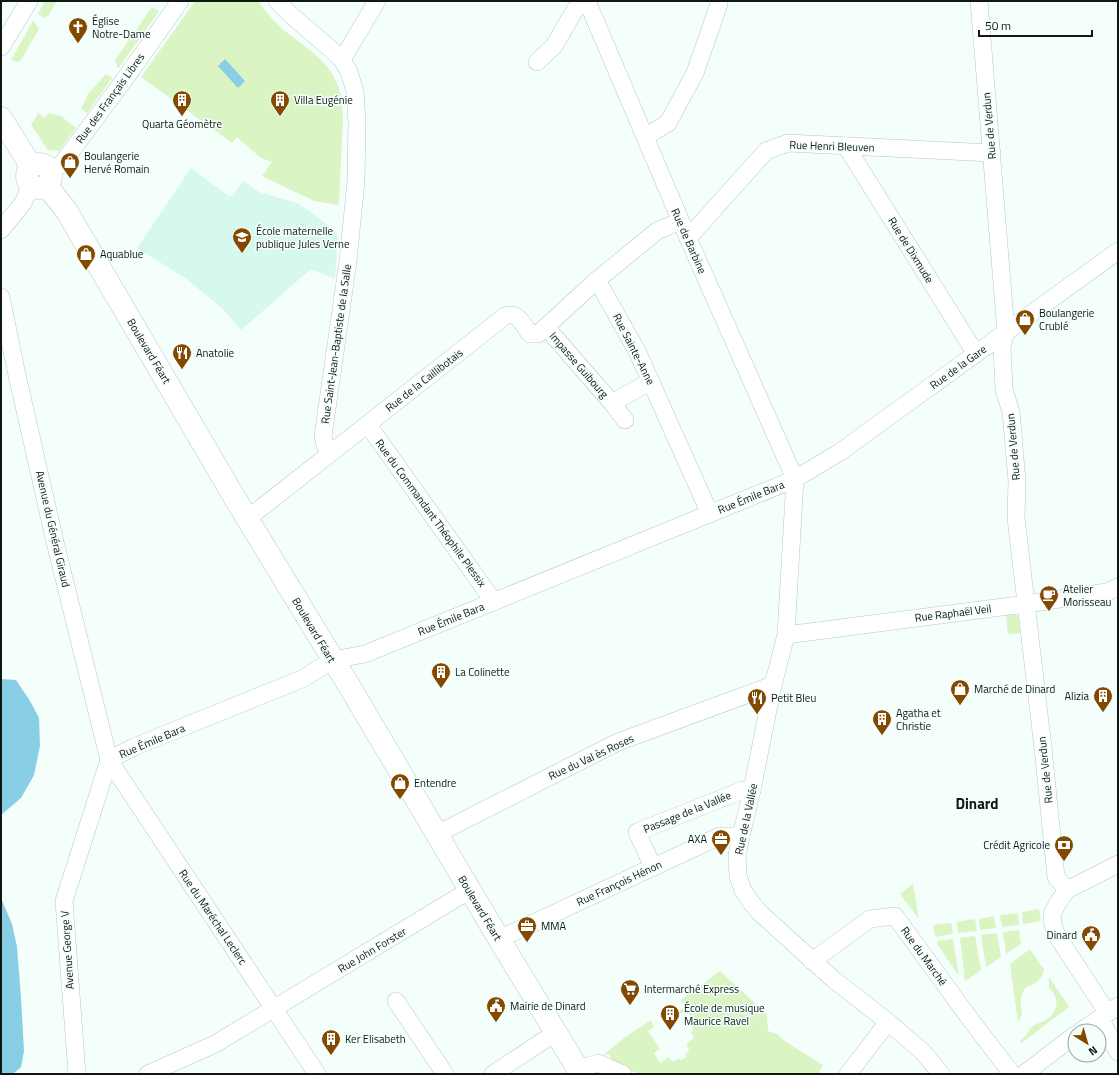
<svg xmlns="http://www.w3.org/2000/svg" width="1119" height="1075" font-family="'Titillium Web',sans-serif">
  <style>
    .built { fill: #d6f8ee }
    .green { fill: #dbf4c3 }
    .water { fill: #88cee5 }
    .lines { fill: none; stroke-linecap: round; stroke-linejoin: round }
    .street-casing { stroke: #b3cbc3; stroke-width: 18 }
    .primary-casing { stroke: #b3cbc3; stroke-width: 23 }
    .street { stroke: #fff; stroke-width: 17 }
    .primary { stroke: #fff; stroke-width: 22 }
    .labels { text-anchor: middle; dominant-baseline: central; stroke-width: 3; stroke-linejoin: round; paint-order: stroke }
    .poi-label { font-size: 11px; fill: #0e1714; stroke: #f4fefb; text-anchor: start }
    .street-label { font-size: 11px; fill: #0e1714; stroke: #f4fefb }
    .district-label { font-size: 15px; font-weight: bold; fill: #0e1714; stroke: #f4fefb }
  </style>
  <rect width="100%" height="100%" fill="#f4fefb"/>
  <polygon class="built" points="191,168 230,197 244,181 259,192 297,203 315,215 336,232 338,237 335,278 328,276 311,269 241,330 223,309 185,278 137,248"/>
  <g class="green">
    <polygon points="45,1 57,1 48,16 44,18 38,14"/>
    <path d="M195,1H258C265,10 272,19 280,27C299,43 322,55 334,77C341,89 342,102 343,116L339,205L314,201L262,176L272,162L261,158L237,137L232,143L141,77Z"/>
    <polygon points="152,7 159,11 118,69 115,60"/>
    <polygon points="33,21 35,23 39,29 21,60 17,62 11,60"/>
    <polygon points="106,74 112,78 87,113 81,109 88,94"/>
    <polygon points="38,113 45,118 48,113 61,116 76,128 59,151 48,150 31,125"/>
    <polygon points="1015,614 1019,617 1020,633 1008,634 1006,615"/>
    <polygon points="913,884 919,919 900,894"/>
    <polygon points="1039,909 1041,921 1023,924 1022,912"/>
    <polygon points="1018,913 1019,925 1002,927 1000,915"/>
    <polygon points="994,916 996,928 980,930 979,919"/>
    <polygon points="975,919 977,931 958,933 957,922"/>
    <polygon points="951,923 953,934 935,937 933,925"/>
    <polygon points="1019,930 1021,944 1006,954 1003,932"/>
    <polygon points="997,933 1001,957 986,967 981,935"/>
    <polygon points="975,936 981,970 965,981 960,938"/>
    <polygon points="953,939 959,976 937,944 937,941"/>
    <path d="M1030,949L1044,970C1043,974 1041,978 1038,981C1032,987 1025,984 1022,995C1018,1006 1026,1013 1018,1022L1010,964Z"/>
    <polygon points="720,971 767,1014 768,1031 777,1034 786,1042 823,1065 819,1072 822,1074 639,1074 614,1064 609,1054 602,1056 624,1038 651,1020 654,1027 648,1031 660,1049 654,1053 660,1063 669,1057 671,1060 674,1061 679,1058 681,1060 686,1057 685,1054 688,1052 689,1049 686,1045 688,1044 687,1043 693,1039 693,1036 691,1032 692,1031 693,1026 692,1023 694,1021 688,1013 685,1015 684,1012 679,1015 677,1012 689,1004 687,1001 683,1004 681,1000"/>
    <path d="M1049,977L1069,1007L1020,1044L1021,1040C1027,1036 1028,1030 1033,1026C1036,1023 1041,1023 1044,1021C1058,1013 1061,999 1049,988Z"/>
  </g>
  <g class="water">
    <polygon points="225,59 245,81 238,88 218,66"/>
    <polygon points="1,679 16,680 30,701 39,718 40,746 34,775 21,798 1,815"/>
    <polygon points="1,898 12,924 17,947 21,998 24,1051 21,1067 13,1074 1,1074"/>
  </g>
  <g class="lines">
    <defs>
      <g id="street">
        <polyline points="277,1 292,16 333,51 342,60 349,72 355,91 357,123 356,181 348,261 323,436 325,445 330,454"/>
        <polyline points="587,1 688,238 795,479 786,635 773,685 752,790 741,836 737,855 738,876 743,890 750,901 760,913 833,979 888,1022 923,1052 941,1074"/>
        <polyline points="979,1 1006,332 1002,347 1004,390 1011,412 1017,481 1016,518 1043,748 1056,877 1067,890"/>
        <polyline points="1,47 29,1"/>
        <polyline points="342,60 377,1"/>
        <polyline points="537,62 554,46 576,8 587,2"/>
        <polyline points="645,137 668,123 695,73 719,4"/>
        <polyline points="846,146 976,354"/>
        <polyline points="49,168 61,165 127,76 180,1"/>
        <polyline points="1,230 23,203 31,185"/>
        <polyline points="688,238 766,151 788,143 992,153"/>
        <polyline points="597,280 637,351 710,514"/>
        <polyline points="1,297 17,375 55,542 109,760 317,1074"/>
        <polyline points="546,327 612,403 625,420"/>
        <polyline points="612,403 651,381"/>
        <polyline points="368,425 494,602"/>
        <path d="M247,519L505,316C518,311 523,325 530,334H538L597,280L657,231L680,221"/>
        <polyline points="786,635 1026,604 1107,592 1118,587"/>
        <polyline points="109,760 134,747 304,678 332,660 365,654 795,479 840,452 1118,251"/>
        <polyline points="437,834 618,742 773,685"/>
        <polyline points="653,867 637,832 743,790 752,790"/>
        <polyline points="499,939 720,836 741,836"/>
        <polyline points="812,961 870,919 895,916 970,1019 1012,1074"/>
        <polyline points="396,1001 445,1074"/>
        <polyline points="1107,1012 1059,939 1056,933 1053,925 1052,914 1059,901 1067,890 1118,864"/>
        <polyline points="1100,1018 1118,1052"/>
        <polyline points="1081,1031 1118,1006"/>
        <polyline points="578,1069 598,1063 623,1074"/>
        <polyline points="77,1074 64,901 109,760"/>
        <polyline points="148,1074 215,1044 470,890"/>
        <polyline points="493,1074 555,1033"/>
        <polyline points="848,1074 888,1022"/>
        <polyline points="1024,1074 1075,1035"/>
      </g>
      <g id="primary">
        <polyline points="1,118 26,158 30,167"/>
        <circle cx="39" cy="176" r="12"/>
        <polyline points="47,186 66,210 158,367 236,500 348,684 499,939 581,1074"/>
      </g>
    </defs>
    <use href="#street" class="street-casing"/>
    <use href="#primary" class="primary-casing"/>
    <use href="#street" class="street"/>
    <use href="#primary" class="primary"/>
  </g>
  <defs>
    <symbol id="church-pin" viewBox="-11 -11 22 30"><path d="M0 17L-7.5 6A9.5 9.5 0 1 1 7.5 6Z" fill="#844901" stroke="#f4fefb"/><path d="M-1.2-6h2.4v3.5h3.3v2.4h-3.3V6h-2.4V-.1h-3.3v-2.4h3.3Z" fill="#fff"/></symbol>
    <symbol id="building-pin" viewBox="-11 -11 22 30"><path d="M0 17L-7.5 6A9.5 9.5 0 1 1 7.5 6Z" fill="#844901" stroke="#f4fefb"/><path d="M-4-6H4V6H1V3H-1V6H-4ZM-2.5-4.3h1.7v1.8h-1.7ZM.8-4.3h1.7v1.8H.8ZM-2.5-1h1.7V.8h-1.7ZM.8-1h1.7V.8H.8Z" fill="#fff"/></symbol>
    <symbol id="shop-pin" viewBox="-11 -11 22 30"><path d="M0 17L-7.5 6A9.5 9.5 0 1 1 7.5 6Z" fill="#844901" stroke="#f4fefb"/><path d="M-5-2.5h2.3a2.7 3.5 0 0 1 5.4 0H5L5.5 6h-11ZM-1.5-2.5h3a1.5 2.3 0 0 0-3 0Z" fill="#fff"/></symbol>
    <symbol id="school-pin" viewBox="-11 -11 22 30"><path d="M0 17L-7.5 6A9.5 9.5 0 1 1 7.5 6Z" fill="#844901" stroke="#f4fefb"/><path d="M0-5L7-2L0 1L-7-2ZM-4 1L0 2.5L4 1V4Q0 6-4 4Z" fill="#fff"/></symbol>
    <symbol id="restaurant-pin" viewBox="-11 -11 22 30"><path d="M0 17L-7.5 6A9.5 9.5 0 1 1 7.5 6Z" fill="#844901" stroke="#f4fefb"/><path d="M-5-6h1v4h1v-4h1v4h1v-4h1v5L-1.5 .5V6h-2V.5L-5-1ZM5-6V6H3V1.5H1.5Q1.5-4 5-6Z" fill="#fff"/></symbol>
    <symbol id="cafe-pin" viewBox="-11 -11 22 30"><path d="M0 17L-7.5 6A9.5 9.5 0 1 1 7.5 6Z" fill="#844901" stroke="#f4fefb"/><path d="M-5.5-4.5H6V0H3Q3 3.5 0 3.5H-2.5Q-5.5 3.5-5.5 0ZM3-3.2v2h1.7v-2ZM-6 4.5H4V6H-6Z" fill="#fff"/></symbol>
    <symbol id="office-pin" viewBox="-11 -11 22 30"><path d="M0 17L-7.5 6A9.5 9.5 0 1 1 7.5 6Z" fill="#844901" stroke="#f4fefb"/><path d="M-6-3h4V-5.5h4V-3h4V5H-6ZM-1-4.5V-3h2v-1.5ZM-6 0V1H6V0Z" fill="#fff"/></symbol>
    <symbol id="bank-pin" viewBox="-11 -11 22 30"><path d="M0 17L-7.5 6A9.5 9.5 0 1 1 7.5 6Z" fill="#844901" stroke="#f4fefb"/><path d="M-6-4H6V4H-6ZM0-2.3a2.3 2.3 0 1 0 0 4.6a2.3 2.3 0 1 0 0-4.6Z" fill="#fff"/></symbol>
    <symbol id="civic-pin" viewBox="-11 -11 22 30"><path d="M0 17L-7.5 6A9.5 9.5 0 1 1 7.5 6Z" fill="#844901" stroke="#f4fefb"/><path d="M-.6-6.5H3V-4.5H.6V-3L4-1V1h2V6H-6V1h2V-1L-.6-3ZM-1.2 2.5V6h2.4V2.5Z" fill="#fff"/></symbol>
    <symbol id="supermarket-pin" viewBox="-11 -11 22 30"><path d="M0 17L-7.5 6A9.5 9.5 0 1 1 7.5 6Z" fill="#844901" stroke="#f4fefb"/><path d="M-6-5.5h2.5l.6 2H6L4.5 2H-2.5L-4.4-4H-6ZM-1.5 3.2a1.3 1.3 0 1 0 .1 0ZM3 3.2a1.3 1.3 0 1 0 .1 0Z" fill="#fff"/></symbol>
  </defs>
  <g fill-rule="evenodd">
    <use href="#church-pin" x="67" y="16" width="22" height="30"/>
    <use href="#building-pin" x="171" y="89" width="22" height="30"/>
    <use href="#building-pin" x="269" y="89" width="22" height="30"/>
    <use href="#shop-pin" x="59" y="151" width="22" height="30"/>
    <use href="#school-pin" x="231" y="226" width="22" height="30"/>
    <use href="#shop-pin" x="75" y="243" width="22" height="30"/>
    <use href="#shop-pin" x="1014" y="308" width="22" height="30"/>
    <use href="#restaurant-pin" x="171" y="342" width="22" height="30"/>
    <use href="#cafe-pin" x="1038" y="584" width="22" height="30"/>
    <use href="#building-pin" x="430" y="661" width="22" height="30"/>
    <use href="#shop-pin" x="949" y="678" width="22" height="30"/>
    <use href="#building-pin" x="1092" y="685" width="22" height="30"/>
    <use href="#restaurant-pin" x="746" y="687" width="22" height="30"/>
    <use href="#building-pin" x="871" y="708" width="22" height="30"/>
    <use href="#shop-pin" x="389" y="772" width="22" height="30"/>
    <use href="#office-pin" x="710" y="828" width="22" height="30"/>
    <use href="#bank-pin" x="1053" y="834" width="22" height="30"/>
    <use href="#office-pin" x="516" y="915" width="22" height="30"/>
    <use href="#civic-pin" x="1080" y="924" width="22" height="30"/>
    <use href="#supermarket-pin" x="619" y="978" width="22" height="30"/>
    <use href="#civic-pin" x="485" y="995" width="22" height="30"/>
    <use href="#building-pin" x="659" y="1003" width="22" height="30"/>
    <use href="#building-pin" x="320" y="1028" width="22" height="30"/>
  </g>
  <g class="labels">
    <g class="poi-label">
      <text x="92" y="21">Église<tspan x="92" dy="13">Notre-Dame</tspan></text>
      <text x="294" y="100">Villa Eugénie</text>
      <text x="182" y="124" text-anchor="middle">Quarta Géomètre</text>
      <text x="84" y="156">Boulangerie<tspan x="84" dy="13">Hervé Romain</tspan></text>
      <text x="256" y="231">École maternelle<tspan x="256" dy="13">publique Jules Verne</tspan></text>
      <text x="100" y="254">Aquablue</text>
      <text x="1039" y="313">Boulangerie<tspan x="1039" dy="13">Crublé</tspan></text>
      <text x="196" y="353">Anatolie</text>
      <text x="1063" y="589">Atelier<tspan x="1063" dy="13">Morisseau</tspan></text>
      <text x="455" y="672">La Colinette</text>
      <text x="974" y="689">Marché de Dinard</text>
      <text x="1089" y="696" text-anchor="end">Alizia</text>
      <text x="771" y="698">Petit Bleu</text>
      <text x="896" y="713">Agatha et<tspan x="896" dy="13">Christie</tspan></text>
      <text x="414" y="783">Entendre</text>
      <text x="707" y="839" text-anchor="end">AXA</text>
      <text x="1050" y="845" text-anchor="end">Crédit Agricole</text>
      <text x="541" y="926">MMA</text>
      <text x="1077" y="935" text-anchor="end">Dinard</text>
      <text x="644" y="989">Intermarché Express</text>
      <text x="510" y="1006">Mairie de Dinard</text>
      <text x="684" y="1008">École de musique<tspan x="684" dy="13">Maurice Ravel</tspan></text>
      <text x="345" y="1039">Ker Elisabeth</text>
    </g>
    <g class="street-label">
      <text transform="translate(110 98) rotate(-54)">Rue des Français Libres</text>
      <text transform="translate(989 126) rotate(-95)">Rue de Verdun</text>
      <text transform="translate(832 146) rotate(2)">Rue Henri Bleuven</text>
      <text transform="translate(689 241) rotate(66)">Rue de Barbine</text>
      <text transform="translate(911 250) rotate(58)">Rue de Dixmude</text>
      <text transform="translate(336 344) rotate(-82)">Rue Saint-Jean-Baptiste de la Salle</text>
      <text transform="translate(634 349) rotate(63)">Rue Sainte-Anne</text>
      <text transform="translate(149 351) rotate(59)">Boulevard Féart</text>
      <text transform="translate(579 365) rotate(49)">Impasse Guibourg</text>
      <text transform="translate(958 367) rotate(-36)">Rue de la Gare</text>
      <text transform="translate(424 380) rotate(-38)">Rue de la Caillibotais</text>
      <text transform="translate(1013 447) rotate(-95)">Rue de Verdun</text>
      <text transform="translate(751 497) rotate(-22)">Rue Émile Bara</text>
      <text transform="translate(431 513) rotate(54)">Rue du Commandant Théophile Plessix</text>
      <text transform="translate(53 529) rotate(77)">Avenue du Général Giraud</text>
      <text transform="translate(953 613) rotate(-7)">Rue Raphaël Veil</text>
      <text transform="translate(451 619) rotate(-22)">Rue Émile Bara</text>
      <text transform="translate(314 630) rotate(59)">Boulevard Féart</text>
      <text transform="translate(152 741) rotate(-23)">Rue Émile Bara</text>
      <text transform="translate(591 757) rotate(-25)">Rue du Val ès Roses</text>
      <text transform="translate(1045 770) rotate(-96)">Rue de Verdun</text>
      <text transform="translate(687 812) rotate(-22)">Passage de la Vallée</text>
      <text transform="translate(746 819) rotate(-78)">Rue de la Vallée</text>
      <text transform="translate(619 883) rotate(-25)">Rue François Hénon</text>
      <text transform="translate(480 908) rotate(59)">Boulevard Féart</text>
      <text transform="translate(213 917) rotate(56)">Rue du Maréchal Leclerc</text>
      <text transform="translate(67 950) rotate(-94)">Avenue George V</text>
      <text transform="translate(372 950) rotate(-31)">Rue John Forster</text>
      <text transform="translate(924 956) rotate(54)">Rue du Marché</text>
    </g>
    <g class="district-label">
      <text x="977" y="803">Dinard</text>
    </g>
  </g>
  <rect width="1119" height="1075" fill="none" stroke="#0e1714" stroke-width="4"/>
  <g transform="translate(1087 1043) rotate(143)"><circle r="19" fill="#f4fefb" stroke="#98a29f"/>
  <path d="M0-3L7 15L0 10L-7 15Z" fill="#844901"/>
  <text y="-6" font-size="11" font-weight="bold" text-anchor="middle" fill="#0e1714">N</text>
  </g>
  <path d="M979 30v6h113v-6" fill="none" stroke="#0e1714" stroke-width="2"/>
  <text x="985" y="30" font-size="12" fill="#0e1714" stroke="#f4fefb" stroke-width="3" paint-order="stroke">50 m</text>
</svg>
